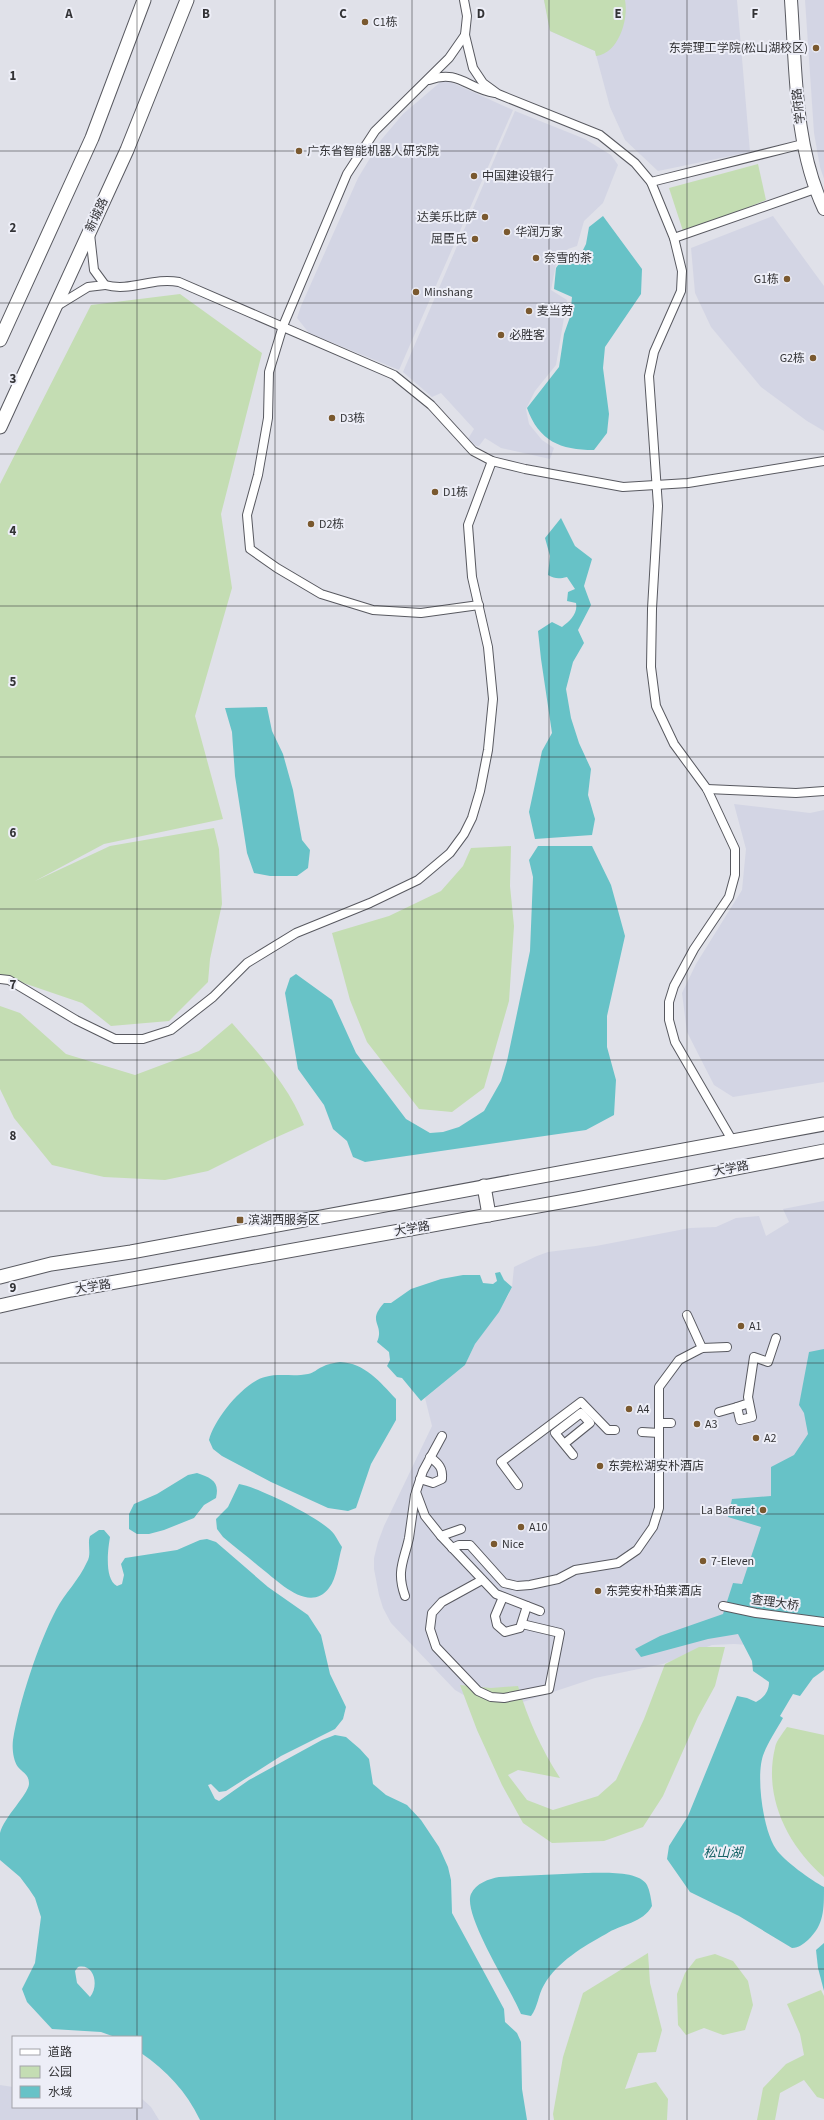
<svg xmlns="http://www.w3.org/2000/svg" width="824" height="2120" font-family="'Source Sans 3','Noto Sans SC',sans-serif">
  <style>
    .built { fill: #d3d5e4 }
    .green { fill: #c4ddb3 }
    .water { fill: #67c2c7; fill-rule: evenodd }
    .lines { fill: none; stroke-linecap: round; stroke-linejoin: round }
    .street-casing { stroke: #585960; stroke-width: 10 }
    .secondary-casing { stroke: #585960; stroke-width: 14 }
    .primary-casing { stroke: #585960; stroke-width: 15 }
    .street { stroke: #fff; stroke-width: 8 }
    .secondary { stroke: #fff; stroke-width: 12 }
    .primary { stroke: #fff; stroke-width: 13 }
    .grid { fill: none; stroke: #333336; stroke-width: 1; stroke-opacity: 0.55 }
    .poi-dot { fill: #7a592f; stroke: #edeef7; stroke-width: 1.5 }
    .labels { text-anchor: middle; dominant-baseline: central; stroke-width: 4; stroke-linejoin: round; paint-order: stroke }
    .poi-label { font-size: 12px; fill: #333336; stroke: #edeef7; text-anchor: start }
    .street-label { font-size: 12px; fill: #333336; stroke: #edeef7 }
    .water-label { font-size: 13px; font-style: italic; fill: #176367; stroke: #edeef7 }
    .grid-label { font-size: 13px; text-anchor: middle; font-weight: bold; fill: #333336; stroke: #edeef7; stroke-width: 4; stroke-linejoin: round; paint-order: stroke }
  </style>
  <rect width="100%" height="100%" fill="#e0e1e9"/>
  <g class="built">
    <polygon points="544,0 737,0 750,152 658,171 625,140 610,107 595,51 550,31"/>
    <polygon points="805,0 824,0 824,179 820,167 814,133"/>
    <polygon points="444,79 513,110 399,370 309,333 297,318 301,306 358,178 381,140 403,114"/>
    <polygon points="515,111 585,139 611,155 618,165 603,203 584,221 577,246 568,249 556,264 551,290 567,300 556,365 535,391 526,409 529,424 542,440 554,448 550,459 501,448 485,438 479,446 476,446 468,439 474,429 441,393 432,397 403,372"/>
    <polygon points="773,216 824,286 824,431 807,421 761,387 711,327 695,293 691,248"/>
    <polygon points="734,804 810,813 824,810 824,1082 733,1097 714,1085 687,1032 682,993 696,964 742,890 746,849"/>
    <polygon points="824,1201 824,1647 812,1649 734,1644 712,1645 663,1664 595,1678 505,1708 476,1702 455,1690 391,1623 383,1608 379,1595 374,1569 374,1558 378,1542 384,1526 432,1426 425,1398 465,1365 475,1344 508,1296 512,1287 514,1267 537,1256 548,1252 596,1246 690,1228 716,1227 736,1218 759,1216 766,1236 789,1222 783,1209"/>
    <polygon points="0,2085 13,2087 13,2107 141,2107 141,2098 151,2107 159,2120 0,2120"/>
  </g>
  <g class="green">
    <path d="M544,0H625C629,20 618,54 596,56L595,51L550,31Z"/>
    <polygon points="758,164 766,200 684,234 669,188"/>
    <polygon points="180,294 262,353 221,514 232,588 195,716 223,819 104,844 35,881 110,846 214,828 219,849 222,904 210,959 208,982 169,1021 111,1026 82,1003 0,975 0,484 91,305"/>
    <polygon points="511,846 510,886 514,926 509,1001 484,1088 452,1112 419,1109 367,1042 350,1000 332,933 389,916 441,891 463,866 471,848"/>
    <path d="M0,1006L20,1013L66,1054L135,1075L199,1051L232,1023C259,1054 289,1086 304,1125L268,1141L208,1171L165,1180L104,1177L52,1165L14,1118L0,1089Z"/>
    <path d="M699,1647H725L715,1686L698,1717L663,1796L643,1827L604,1841L552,1843L523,1823L502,1785L477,1730L460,1685L491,1688L518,1686C528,1719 541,1749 560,1778L518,1770L508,1775L527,1800L553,1810L598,1796L616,1780L644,1719L665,1664Z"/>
    <path d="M787,1727L824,1735V1877C788,1846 763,1797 775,1748C776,1741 783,1733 787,1727Z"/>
    <polygon points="648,1953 650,1983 662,2030 656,2052 638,2053 625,2089 656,2082 668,2099 667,2120 554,2120 553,2114 563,2057 583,1993"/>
    <polygon points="715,1954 733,1961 748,1981 753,2005 745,2030 723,2035 704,2028 686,2035 678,2025 677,1994 685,1973 696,1959"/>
    <polygon points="821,1990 824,1996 824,2099 817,2097 804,2080 780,2093 775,2120 757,2120 763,2088 786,2064 804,2055 800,2034 787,2004"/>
  </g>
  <g class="water">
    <path d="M603,216L642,269L641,294L605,347L603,368L609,414L607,433L594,450C560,450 539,441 527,408L559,367L564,334L570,317L572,297L554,289L556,268L567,253L582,252L586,244L589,227Z"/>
    <path d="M561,518L575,546L592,559L584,586L591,605L578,630L584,643L573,662L566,689L571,718L579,743L591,769L588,795L595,819L592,835L535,839L529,812L542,751L552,733L541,659L538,631L552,622L562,627C570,621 578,614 576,603L567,601L568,592L575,589L567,577C559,579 555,579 548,575L550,556L545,538Z"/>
    <polygon points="267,707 272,731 283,754 293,790 302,840 310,850 308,868 297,876 270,876 254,873 247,853 235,776 232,732 225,708"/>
    <polygon points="538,846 592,846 611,885 625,936 607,1016 607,1047 616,1080 614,1115 586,1130 365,1162 353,1157 347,1141 333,1129 324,1105 298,1069 285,993 290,978 296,974 332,1000 356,1053 406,1119 430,1133 443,1132 459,1127 484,1111 501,1081 507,1061 530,951 533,877 529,860"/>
    <path d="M500,1272L504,1280L512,1287L499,1312L475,1344L465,1365L421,1401L402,1378L397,1377L387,1366L390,1360L389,1352L377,1342C385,1323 366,1323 384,1303H391L411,1289L441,1279L463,1275H480L483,1283L493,1284L497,1281L495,1273Z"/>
    <path d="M824,1349V1670L813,1678L800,1696L793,1694L780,1716L783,1718C777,1729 768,1742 764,1753C755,1773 763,1831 776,1849C783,1860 812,1881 824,1887C824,1910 824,1925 808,1940C803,1944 799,1948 792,1948L739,1916L690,1892L667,1859L669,1846L688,1816L737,1696L747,1698L756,1702C764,1698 769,1691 769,1682L753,1671L752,1661L738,1634L708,1639L641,1657L635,1649L660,1636L723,1614L733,1583L742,1584L761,1527L728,1517L732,1499L771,1496V1467L794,1455L808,1434L804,1413L799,1405L809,1352Z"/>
    <path d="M340,1362C365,1363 380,1382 396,1399V1420L371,1464L356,1508L348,1511L328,1508L271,1482L222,1456L213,1449L209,1440C214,1419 244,1382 265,1377C279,1373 294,1377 308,1374C314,1373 317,1369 322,1367C327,1364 334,1363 340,1362Z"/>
    <path d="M197,1473C211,1478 220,1481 216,1498L204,1505L194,1518L164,1530L149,1534H137L129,1529V1514L134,1504L157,1494L188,1475Z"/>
    <path d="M239,1484C258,1487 323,1519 334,1534C337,1538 339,1543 342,1547C338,1560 337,1578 329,1588C309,1614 278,1581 261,1568C249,1558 236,1548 223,1537L217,1529L216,1519L228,1507Z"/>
    <path d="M99,1530H104L110,1537C108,1549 104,1579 117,1586L122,1584L124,1575L121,1564L125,1558L177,1550L200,1540L207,1539L216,1542L268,1587L308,1615L321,1635L330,1674L346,1707L343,1719L335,1729L281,1756L226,1791L219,1792L211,1784L208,1785L215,1799L219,1801L249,1780L322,1740L335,1735L346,1737L360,1749L369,1759L373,1784L386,1795L407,1805L421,1820L439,1847L448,1867L451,1880L452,1913L504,2009L505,2022L517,2033L521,2042L522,2089L527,2120H200C186,2091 167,2071 141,2053V2037H115L101,2032L52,2029L27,2002L22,1989L35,1963L41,1917L35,1898L29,1889L20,1877L0,1860C0,1852 0,1841 0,1833C4,1817 28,1795 29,1784C29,1774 23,1773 18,1767C13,1760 12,1748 13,1740C19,1703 38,1644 56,1610C65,1593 79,1580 87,1562C92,1554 87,1544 90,1536ZM78,1967C95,1963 99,1987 90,1997L77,1983L75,1971Z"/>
    <path d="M585,1873C600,1873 639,1870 647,1885C650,1891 651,1899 652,1906C643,1923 621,1924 606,1934C584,1946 557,1962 544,1985C538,1995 538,2007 531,2016L521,2014C512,1991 462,1914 471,1894C476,1883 489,1879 499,1877Z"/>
    <polygon points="824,1943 824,1991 818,1968 816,1950"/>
  </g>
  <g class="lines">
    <defs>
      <g id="street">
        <polyline points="464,0 467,16 465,35 449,58 375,131 347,174 283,326 269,372 268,418 258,475 247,515 250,549 277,568 321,594 373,610 421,613 479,605"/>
        <polyline points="465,35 473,68 483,83 498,94 600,135 635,163 651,182 674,238 682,271 681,291 654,352 649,376 658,506 652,609 651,667 656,706 674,744 707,789 735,849 735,875 729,897 694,949 674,986 669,1002 669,1020 675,1042 732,1140"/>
        <path d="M429,80C459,69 467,89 495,93"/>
        <polyline points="651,182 803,144"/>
        <polyline points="674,238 815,189"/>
        <path d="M105,285C131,292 152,277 179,282L394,375L431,405L473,451L492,461L525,469L623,487L688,483L824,461"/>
        <polyline points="57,306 88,287 105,285 94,270 90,234"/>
        <polyline points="707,789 796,793 824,791"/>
        <polyline points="0,979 9,980 76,1020 115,1039 143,1039 171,1030 213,997 247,963 296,933 370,903 418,880 450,853 464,834 472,818 480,791 488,750 493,699 488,647 472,577 468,525 492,461"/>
        <polyline points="687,1315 702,1348"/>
        <polyline points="749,1403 737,1407 740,1420 752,1417 748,1397 754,1357 768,1362 776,1338"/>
        <polyline points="719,1412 737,1407"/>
        <polyline points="659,1423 671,1423"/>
        <polyline points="642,1432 659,1433"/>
        <polyline points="442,1436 423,1471 416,1492 425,1516 441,1536 496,1594 540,1611"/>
        <polyline points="564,1444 590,1423 581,1413 555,1433 573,1455"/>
        <path d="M420,1479L433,1483L442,1479C443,1468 439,1464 430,1457"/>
        <polyline points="518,1485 501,1462 581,1402 608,1430 615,1430"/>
        <polyline points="441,1536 461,1529"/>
        <polyline points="452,1548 459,1545 470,1545 504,1583 517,1586 530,1585 558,1579 575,1570 618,1563 637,1550 653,1527 659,1508 659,1387 679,1360 702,1348 727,1347"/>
        <polyline points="482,1580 442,1602 432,1613 430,1629 436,1647 478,1691 491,1697 504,1698 549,1689 560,1633 522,1624"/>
        <path d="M405,1596C396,1571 404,1561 409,1538C411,1524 413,1510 415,1495"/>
        <polyline points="503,1597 495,1616 497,1625 505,1632 520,1628 527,1606"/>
        <polyline points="723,1606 756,1613 824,1622"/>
      </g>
      <path id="secondary" d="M791,0C796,70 794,145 824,209"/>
      <g id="primary">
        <polyline points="0,340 92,138 144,0"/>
        <polyline points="0,427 127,150 187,0"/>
        <polyline points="484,1186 489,1215"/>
        <polyline points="0,1277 51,1264 131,1252 824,1124"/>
        <polyline points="0,1306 71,1290 577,1199 824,1151"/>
      </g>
    </defs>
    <use href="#street" class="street-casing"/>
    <use href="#secondary" class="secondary-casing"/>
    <use href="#primary" class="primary-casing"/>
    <use href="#street" class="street"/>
    <use href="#secondary" class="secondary"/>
    <use href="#primary" class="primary"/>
  </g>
  <path class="grid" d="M137,0V2037M275,0V2120M412,0V2120M549,0V2120M687,0V2120M0,151H824M0,303H824M0,454H824M0,606H824M0,757H824M0,909H824M0,1060H824M0,1211H824M0,1363H824M0,1514H824M0,1666H824M0,1817H824M0,1969H824M137,2107V2120"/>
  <g class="poi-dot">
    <circle cx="365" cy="22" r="4"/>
    <circle cx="816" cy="48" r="4"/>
    <circle cx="299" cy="151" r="4"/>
    <circle cx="474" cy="176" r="4"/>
    <circle cx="485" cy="217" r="4"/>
    <circle cx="507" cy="232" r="4"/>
    <circle cx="475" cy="239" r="4"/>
    <circle cx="536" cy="258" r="4"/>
    <circle cx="787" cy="279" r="4"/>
    <circle cx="416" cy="292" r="4"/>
    <circle cx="529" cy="311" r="4"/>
    <circle cx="501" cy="335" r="4"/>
    <circle cx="813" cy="358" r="4"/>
    <circle cx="332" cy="418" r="4"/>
    <circle cx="435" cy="492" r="4"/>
    <circle cx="311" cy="524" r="4"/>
    <rect x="236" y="1216" width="8" height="8" rx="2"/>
    <circle cx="741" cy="1326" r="4"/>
    <circle cx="629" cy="1409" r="4"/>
    <circle cx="697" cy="1424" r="4"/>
    <circle cx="756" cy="1438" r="4"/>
    <circle cx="600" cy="1466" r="4"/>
    <circle cx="763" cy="1510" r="4"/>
    <circle cx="521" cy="1527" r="4"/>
    <circle cx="494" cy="1544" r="4"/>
    <circle cx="703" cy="1561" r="4"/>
    <circle cx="598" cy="1591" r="4"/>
  </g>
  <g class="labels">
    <g class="poi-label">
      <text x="373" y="22">C1栋</text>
      <text x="808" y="48" text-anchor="end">东莞理工学院(松山湖校区)</text>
      <text x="307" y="151">广东省智能机器人研究院</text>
      <text x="482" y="176">中国建设银行</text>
      <text x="477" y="217" text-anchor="end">达美乐比萨</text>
      <text x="515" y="232">华润万家</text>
      <text x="467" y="239" text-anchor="end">屈臣氏</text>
      <text x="544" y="258">奈雪的茶</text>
      <text x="779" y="279" text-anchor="end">G1栋</text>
      <text x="424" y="292">Minshang</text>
      <text x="537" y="311">麦当劳</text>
      <text x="509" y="335">必胜客</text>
      <text x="805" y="358" text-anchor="end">G2栋</text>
      <text x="340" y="418">D3栋</text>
      <text x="443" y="492">D1栋</text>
      <text x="319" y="524">D2栋</text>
      <text x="248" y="1220">滨湖西服务区</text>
      <text x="749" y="1326">A1</text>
      <text x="637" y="1409">A4</text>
      <text x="705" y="1424">A3</text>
      <text x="764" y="1438">A2</text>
      <text x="608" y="1466">东莞松湖安朴酒店</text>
      <text x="755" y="1510" text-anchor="end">La Baffaret</text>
      <text x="529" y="1527">A10</text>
      <text x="502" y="1544">Nice</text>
      <text x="711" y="1561">7-Eleven</text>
      <text x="606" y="1591">东莞安朴珀莱酒店</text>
    </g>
    <g class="street-label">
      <text transform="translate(799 106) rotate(-96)">学府路</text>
      <text transform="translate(97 215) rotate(-65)">新城路</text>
      <text transform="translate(731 1169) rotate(-11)">大学路</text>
      <text transform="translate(412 1229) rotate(-10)">大学路</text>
      <text transform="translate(93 1287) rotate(-9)">大学路</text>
      <text transform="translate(775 1603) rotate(8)">查理大桥</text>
    </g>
    <g class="water-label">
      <text x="723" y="1853">松山湖</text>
    </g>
  </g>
  <g class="grid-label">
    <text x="69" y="18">A</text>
    <text x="206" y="18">B</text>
    <text x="343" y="18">C</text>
    <text x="481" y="18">D</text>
    <text x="618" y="18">E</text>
    <text x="755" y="18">F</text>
    <text x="13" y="80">1</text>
    <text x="13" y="232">2</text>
    <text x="13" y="383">3</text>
    <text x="13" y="535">4</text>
    <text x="13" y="686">5</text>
    <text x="13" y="837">6</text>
    <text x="13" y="989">7</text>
    <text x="13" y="1140">8</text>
    <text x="13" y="1292">9</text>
  </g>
  <rect x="12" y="2036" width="130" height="72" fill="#edeef7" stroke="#a3a3aa"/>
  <rect x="20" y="2049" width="20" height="6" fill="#ffffff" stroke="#a3a3aa"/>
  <text x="48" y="2056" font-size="12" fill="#333336">道路</text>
  <rect x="20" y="2066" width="20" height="12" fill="#c4ddb3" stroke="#a3a3aa"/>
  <text x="48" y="2076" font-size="12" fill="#333336">公园</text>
  <rect x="20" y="2086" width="20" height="12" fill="#67c2c7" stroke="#a3a3aa"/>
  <text x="48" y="2096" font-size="12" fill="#333336">水域</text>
</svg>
